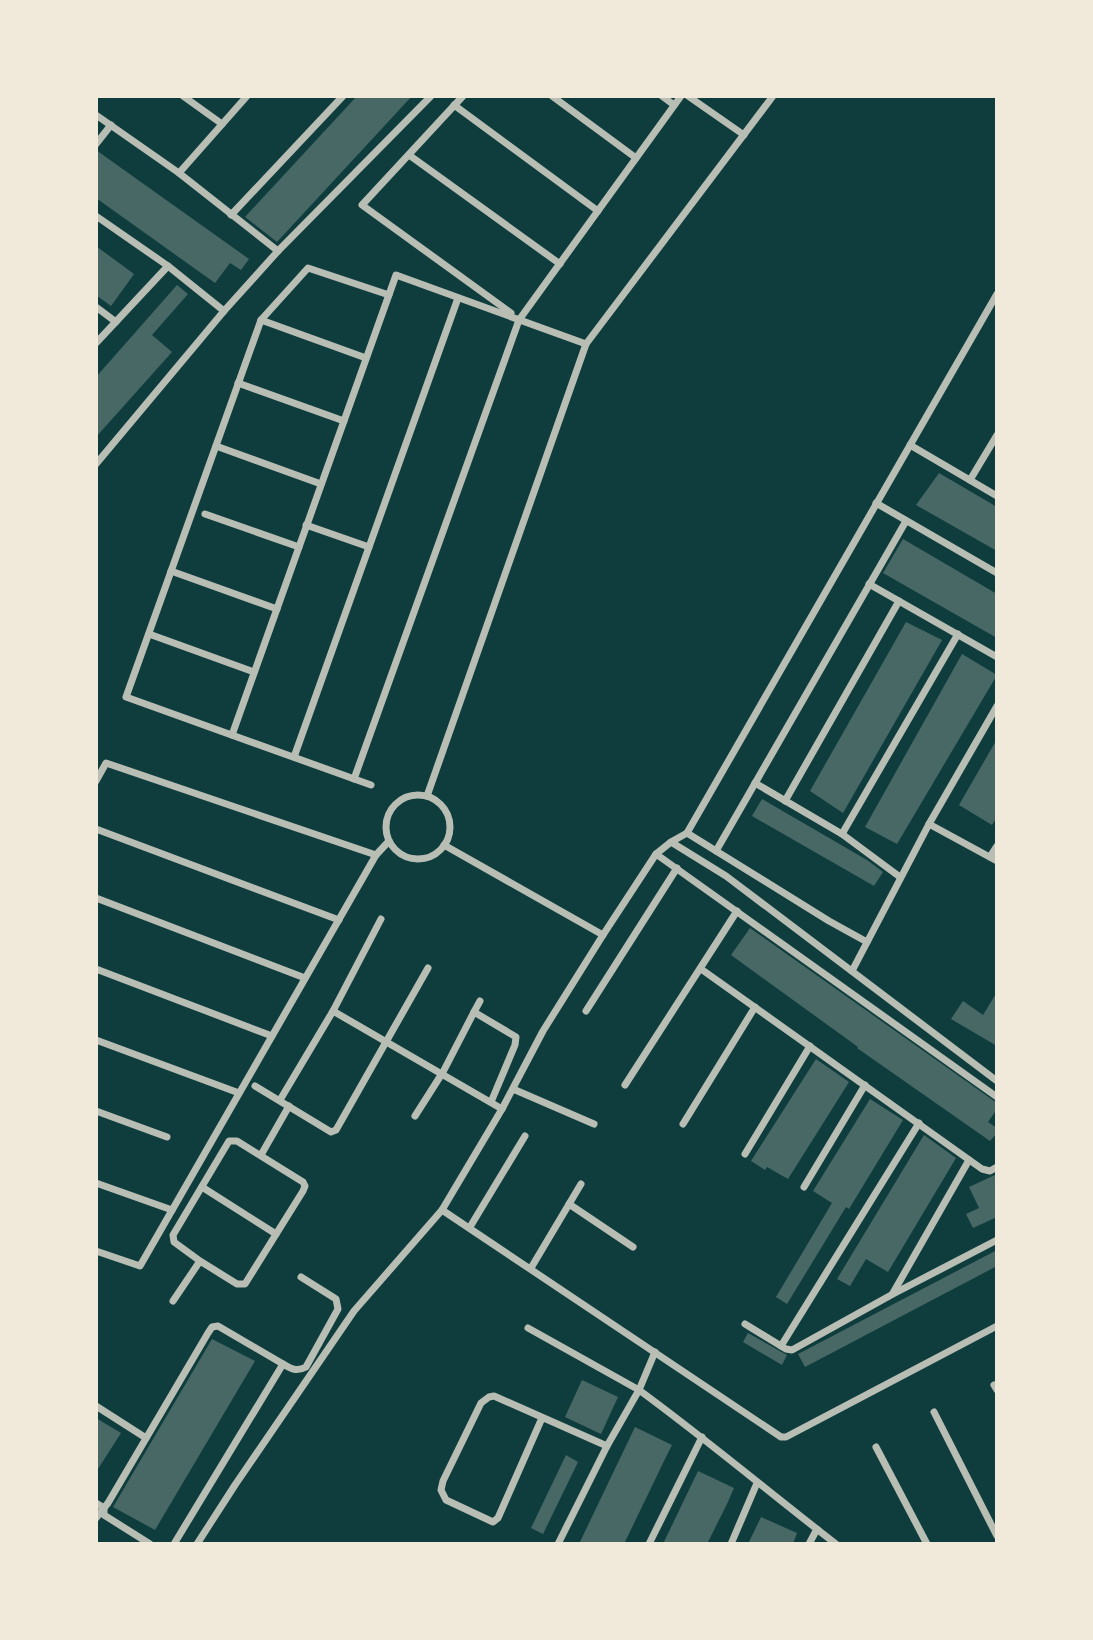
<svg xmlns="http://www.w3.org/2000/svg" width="1093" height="1640" font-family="Jost,sans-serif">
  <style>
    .building { fill: #486865 }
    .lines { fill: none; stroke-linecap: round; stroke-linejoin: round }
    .minor { stroke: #b8beb3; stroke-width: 7 }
  </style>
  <rect width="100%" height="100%" fill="#0f3d3e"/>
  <g class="building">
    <polygon points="357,96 412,96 277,242 245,217"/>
    <polygon points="96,150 249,259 241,270 230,263 215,283 96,198"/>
    <polygon points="96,246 134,274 111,306 96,295"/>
    <polygon points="177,285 188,294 152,335 172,352 96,437 96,377"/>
    <polygon points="939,473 997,507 997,551 916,505"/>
    <polygon points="903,539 997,594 997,638 883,573"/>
    <polygon points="906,622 942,640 843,813 810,791"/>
    <polygon points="962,654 997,675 897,844 865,827"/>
    <polygon points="997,739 997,817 992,825 959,805"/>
    <polygon points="762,799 867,860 883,872 874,886 752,816"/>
    <polygon points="750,928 997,1103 997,1109 988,1122 997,1128 997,1133 990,1141 857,1048 858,1047 731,955"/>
    <polygon points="997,992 997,1046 951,1019 963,1001 983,1015"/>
    <polygon points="816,1059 849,1082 788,1179 767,1167 765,1170 751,1161"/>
    <polygon points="870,1099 903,1120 849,1209 846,1207 787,1304 776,1297 832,1203 813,1191"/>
    <polygon points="924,1135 956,1158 888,1272 866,1259 850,1286 837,1279"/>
    <polygon points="997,1174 997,1217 973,1228 966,1214 979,1208 969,1187"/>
    <polygon points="997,1250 997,1266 805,1367 798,1354"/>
    <polygon points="748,1333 787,1355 782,1365 743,1342"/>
    <polygon points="212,1339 255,1361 155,1530 113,1507"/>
    <polygon points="582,1380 618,1397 601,1434 565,1417"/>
    <polygon points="96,1418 121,1433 96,1472"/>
    <polygon points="635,1427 672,1445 665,1459 624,1544 579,1544"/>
    <polygon points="566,1455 578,1462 543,1534 531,1528"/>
    <polygon points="698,1471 734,1488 727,1504 707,1544 663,1544"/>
    <polygon points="761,1517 797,1533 793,1544 748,1544"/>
  </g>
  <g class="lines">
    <g class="minor">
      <polyline points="183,96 222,124"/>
      <polyline points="463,96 362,205 511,313"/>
      <polyline points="552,96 636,158"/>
      <polyline points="662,96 674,105"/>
      <polyline points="688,96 744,135"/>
      <polyline points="454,105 598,211"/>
      <polyline points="96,115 179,173 278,251 224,311 96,464"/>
      <polyline points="96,144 111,125"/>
      <polyline points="409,155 560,264"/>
      <polyline points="179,173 247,96"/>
      <polyline points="231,215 343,96"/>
      <polyline points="96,216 168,266 224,311"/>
      <polyline points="278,251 431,96"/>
      <polyline points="96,307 116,322"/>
      <polyline points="261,320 366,358"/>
      <polyline points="96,343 168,266"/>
      <polyline points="238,383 344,421"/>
      <polyline points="910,445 997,496"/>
      <polyline points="216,446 321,484"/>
      <polyline points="970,480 997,435"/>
      <polyline points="876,503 997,573"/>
      <polyline points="205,514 299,547"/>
      <polyline points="306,525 369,547"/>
      <polyline points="171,571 277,609"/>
      <polyline points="869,584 997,657"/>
      <polyline points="149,634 254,672"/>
      <polyline points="232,735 396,275 586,344"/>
      <polyline points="294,757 458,298"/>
      <polyline points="354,779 519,320 681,96"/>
      <polyline points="96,781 106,763 376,855 389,841"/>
      <polyline points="755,783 842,834 900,877"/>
      <polyline points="371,785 126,697 261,320 308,268 389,295"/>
      <circle cx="418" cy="827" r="32"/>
      <polyline points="427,796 586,344 773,96"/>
      <polyline points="785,801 899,601"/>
      <polyline points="929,824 997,861"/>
      <polyline points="96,829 339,920"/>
      <polyline points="687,833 829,921 867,942"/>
      <polyline points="842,834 958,634"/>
      <polyline points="671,842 687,833 997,294"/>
      <polyline points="444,845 603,935"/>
      <polyline points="716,851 906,521"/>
      <polyline points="656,854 997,1097"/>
      <polyline points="990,857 997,846"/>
      <polyline points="96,898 305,978"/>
      <polyline points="96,969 272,1036"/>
      <polyline points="701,969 982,1169 990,1171 997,1167"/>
      <polyline points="852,971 929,824 997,706"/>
      <polyline points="333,1011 502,1109"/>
      <polyline points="586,1011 677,868"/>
      <polyline points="474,1012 480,1001"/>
      <polyline points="96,1040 239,1093"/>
      <polyline points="625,1085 737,911"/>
      <polyline points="255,1086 331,1132 336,1130 428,968"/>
      <polyline points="513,1089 594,1124"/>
      <polyline points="280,1100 333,1011 381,919"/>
      <polyline points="96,1111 167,1137"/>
      <polyline points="415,1116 443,1072 474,1012 516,1037 515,1045 491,1102"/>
      <polyline points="683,1124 755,1007"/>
      <polyline points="745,1154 810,1046"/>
      <polyline points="261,1155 289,1106"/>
      <polyline points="96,1183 172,1210"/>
      <polyline points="202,1187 276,1234"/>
      <polyline points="804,1187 865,1085"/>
      <polyline points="569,1204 633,1247"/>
      <polyline points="442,1210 781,1437 786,1437 997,1326"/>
      <polyline points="470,1227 525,1136"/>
      <polyline points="96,1251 140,1266 376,855"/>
      <polyline points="531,1268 581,1184"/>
      <polyline points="893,1293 969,1160"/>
      <polyline points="173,1301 200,1261 174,1242 173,1235 229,1141 237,1141 303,1182 305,1186 303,1191 245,1284 237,1284 200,1261"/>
      <polyline points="745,1324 786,1349 792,1350 893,1294 997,1240"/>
      <polyline points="528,1328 639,1390 655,1352"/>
      <polyline points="781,1346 919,1123"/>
      <path d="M283,1364C291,1369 297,1372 306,1367L338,1309L336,1299L301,1277"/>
      <polyline points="994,1385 997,1390"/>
      <polyline points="96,1406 146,1438"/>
      <polyline points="934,1412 997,1536"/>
      <polyline points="542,1418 498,1518 493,1522 446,1500 441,1490 443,1481 481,1403 489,1397 494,1396 607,1446"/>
      <polyline points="876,1447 927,1544"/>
      <polyline points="96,1503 104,1508 104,1515 150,1544"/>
      <polyline points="96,1518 108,1503 208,1333 212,1327 218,1326 283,1364 174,1544"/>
      <polyline points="197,1544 235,1485 354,1311 442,1210 502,1109 543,1031 603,935 656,854 671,842 726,876 997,1081"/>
      <path d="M558,1544L607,1446L639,1390C706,1439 770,1493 836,1544"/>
      <polyline points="649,1544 702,1437"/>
      <polyline points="731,1544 757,1483"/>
      <polyline points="809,1544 817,1529"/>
    </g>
  </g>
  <rect width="1093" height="1640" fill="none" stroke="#f1e9da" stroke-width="196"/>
</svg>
